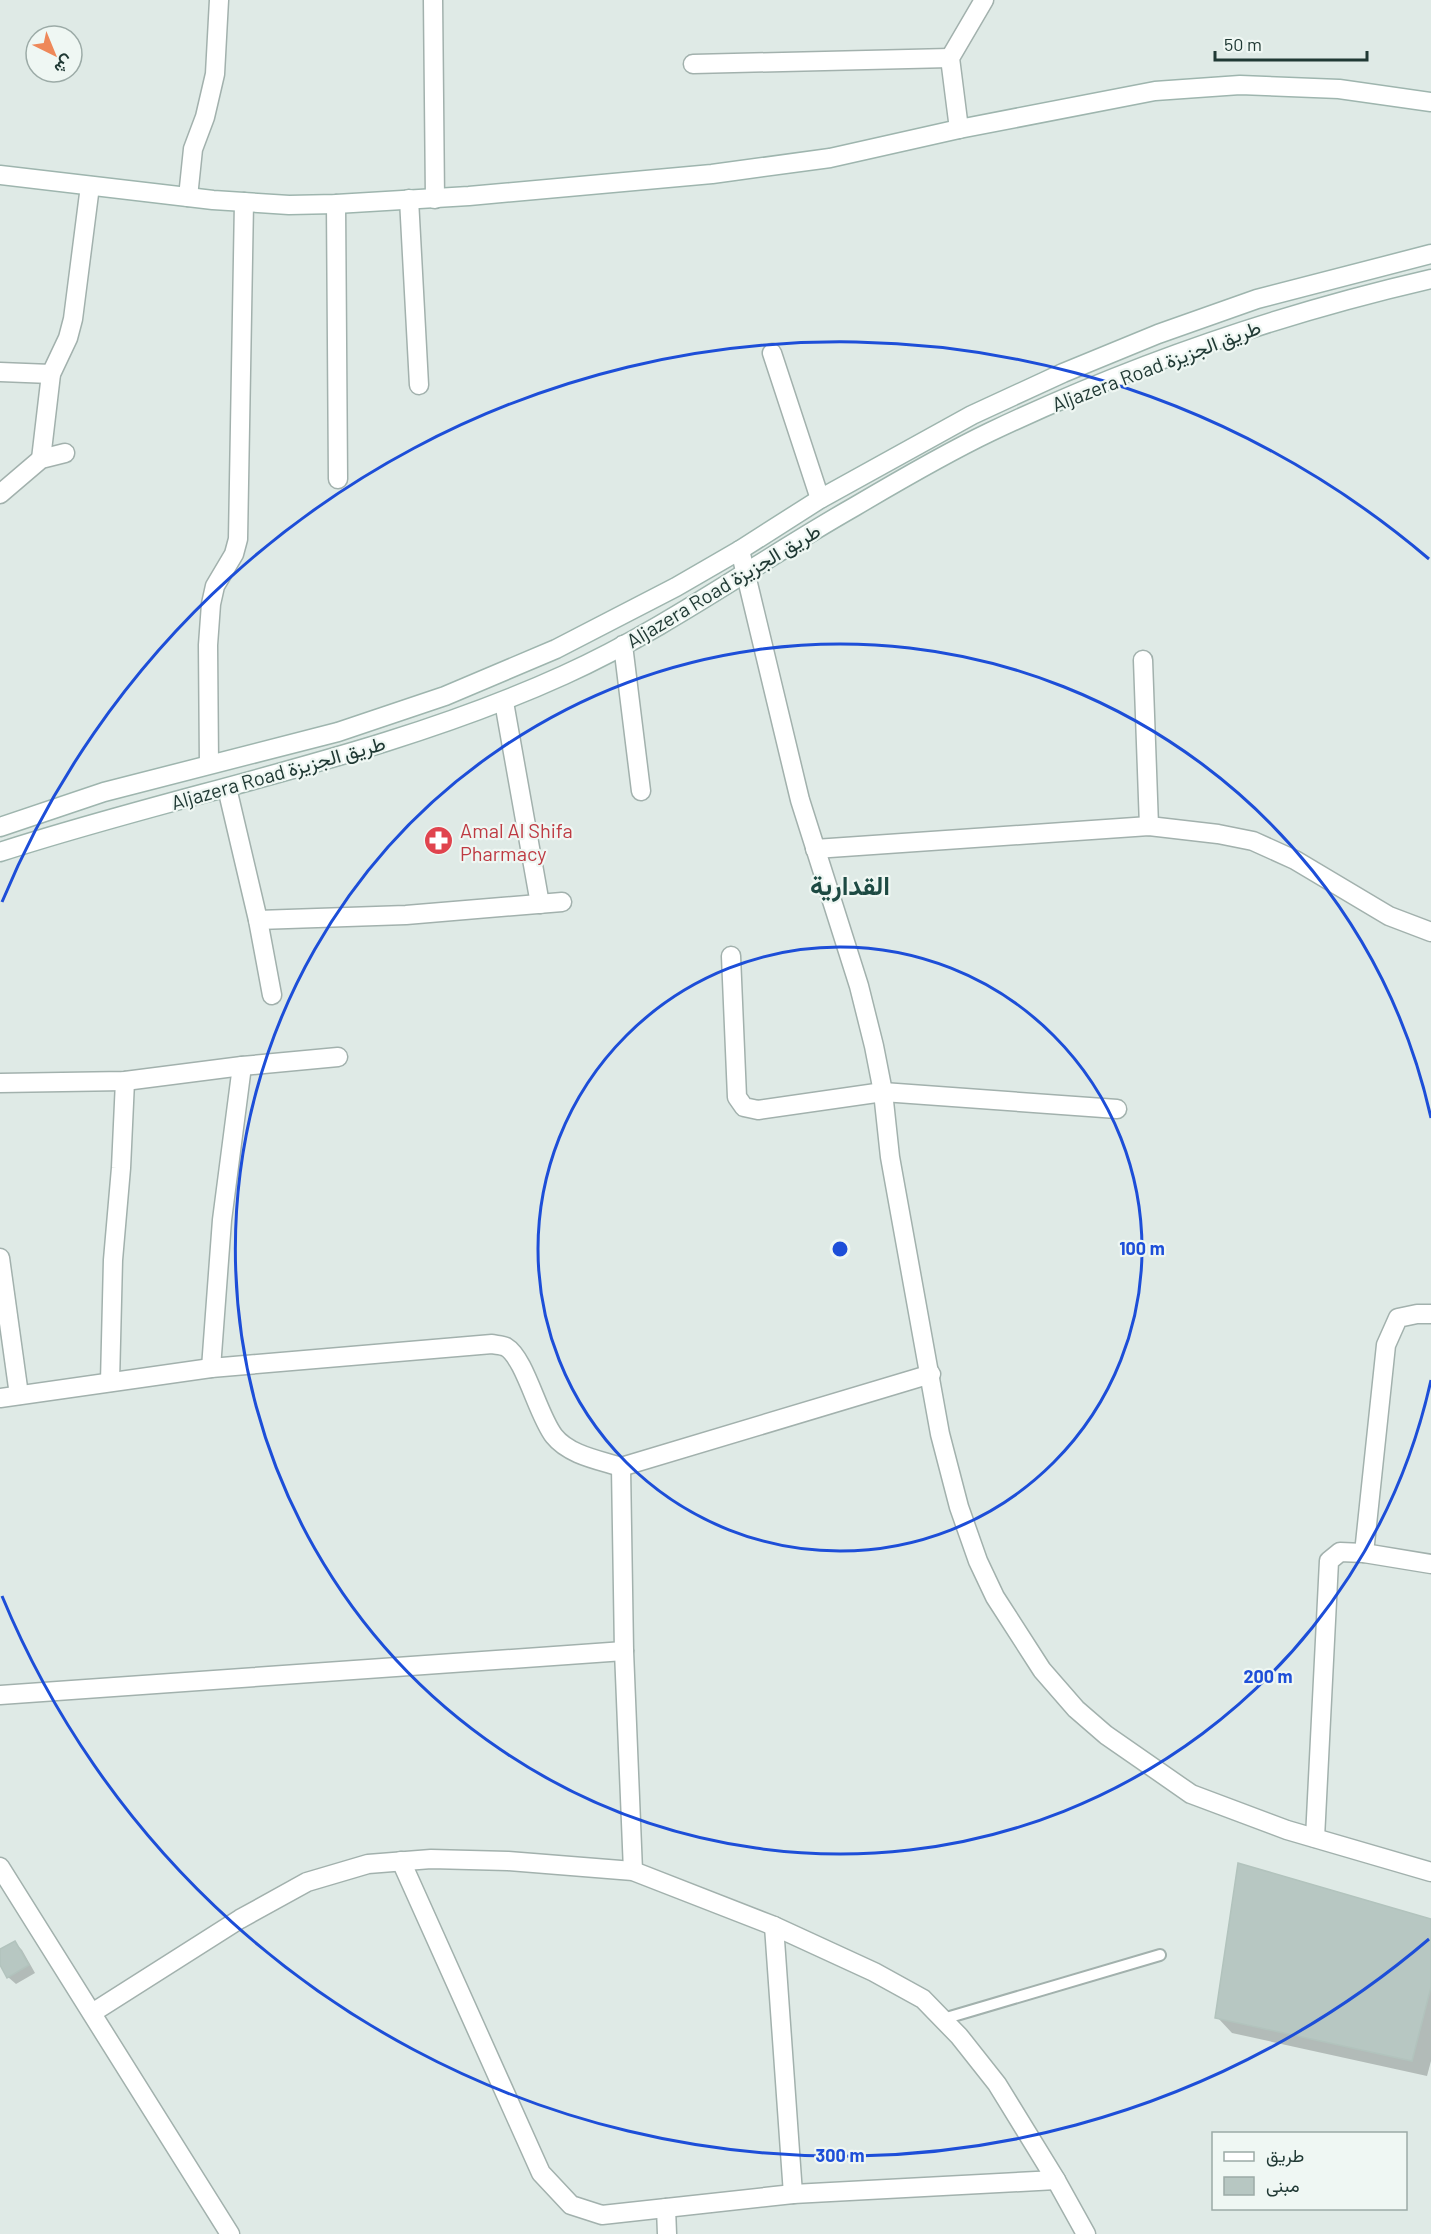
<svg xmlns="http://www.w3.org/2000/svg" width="1431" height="2234" font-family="Barlow,Vazirmatn,sans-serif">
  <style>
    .shadow { fill: #0003 }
    .building { fill: #b7c7c2; stroke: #b2c3bd; stroke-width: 1.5 }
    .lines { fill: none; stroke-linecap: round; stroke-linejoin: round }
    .lane-casing { stroke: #a2b1ad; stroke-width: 14 }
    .street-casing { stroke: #a2b1ad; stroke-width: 21 }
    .secondary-casing { stroke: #9eb5ae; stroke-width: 21 }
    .lane { stroke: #fff; stroke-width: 10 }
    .street { stroke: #fff; stroke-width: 18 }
    .secondary { stroke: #fff; stroke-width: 18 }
    .ring { fill: none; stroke: #1d4ed8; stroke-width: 3 }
    .labels { text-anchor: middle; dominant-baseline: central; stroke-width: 4.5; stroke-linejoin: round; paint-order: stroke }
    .street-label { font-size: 20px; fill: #203934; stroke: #eff7f3 }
    .health-label { font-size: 20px; fill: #be3a42; stroke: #eff7f3; text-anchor: start }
    .district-label { font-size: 26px; font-weight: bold; fill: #1d4a43; stroke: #eff7f3 }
    .centre { fill: #1d4ed8; stroke: #eff7f3; stroke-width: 3 }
    .ring-label { font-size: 18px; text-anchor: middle; font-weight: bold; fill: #1d4ed8; stroke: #eff7f3; stroke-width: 4.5; stroke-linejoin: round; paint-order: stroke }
  </style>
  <rect width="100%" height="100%" fill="#dfeae6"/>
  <g class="shadow">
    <polygon points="1431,1920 1431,2061 1427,2076 1232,2033 1217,2017"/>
    <polygon points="15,1943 22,1950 35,1973 16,1984 8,1977 0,1962 0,1951"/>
  </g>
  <g class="building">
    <polygon points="1238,1863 1431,1919 1431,1987 1412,2061 1215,2018"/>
    <polygon points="15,1941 29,1965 7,1978 0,1965 0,1949"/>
  </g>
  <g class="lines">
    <defs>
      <polyline id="lane" points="943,2019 1160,1955"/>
      <g id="street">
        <polyline points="433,0 435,199"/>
        <polyline points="693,64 950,58"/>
        <polyline points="959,129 950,58 984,0"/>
        <polyline points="188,197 193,149 205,117 215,74 219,0"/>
        <polyline points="409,199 419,385"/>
        <polyline points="336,204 338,479"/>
        <polyline points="772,353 820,499"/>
        <polyline points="0,372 51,374"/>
        <polyline points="41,459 51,374 68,338 73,319 90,186"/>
        <polyline points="0,494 41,459 65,453"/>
        <polyline points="740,550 800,800 859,986 874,1046 883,1092 890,1157 940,1434 959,1507 978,1561 995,1597 1042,1670 1076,1709 1106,1735 1191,1794 1287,1830 1431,1872"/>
        <polyline points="623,645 641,791"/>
        <polyline points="1143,660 1149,826"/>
        <polyline points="504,702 540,904"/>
        <polyline points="209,764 208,645 211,604 215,586 234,554 238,539 244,202"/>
        <polyline points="227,788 258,920 272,995"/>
        <polyline points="815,849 1149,826 1218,834 1253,841 1295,860 1389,916 1431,932"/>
        <polyline points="258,920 406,915 562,902"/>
        <polyline points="731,956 737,1097 744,1107 758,1110 883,1092 1117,1109"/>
        <polyline points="0,1083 125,1081 242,1066 338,1057"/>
        <polyline points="0,1258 19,1395"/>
        <polyline points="211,1368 222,1220 242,1066"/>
        <polyline points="110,1382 113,1260 121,1168 125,1081"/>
        <path d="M0,1398L211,1368L492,1344C496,1345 502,1345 506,1347C525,1358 538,1416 554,1436C569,1455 599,1460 621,1467L931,1374"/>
        <polyline points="621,1467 624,1651 633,1871"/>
        <polyline points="1364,1553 1386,1345 1398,1318 1417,1314 1431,1314"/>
        <polyline points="0,1695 624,1651"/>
        <polyline points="1315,1838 1329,1561 1340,1552 1364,1553 1431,1564"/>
        <polyline points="401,1861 541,2173 571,2205 602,2215 793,2194 1056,2180"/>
        <polyline points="0,1867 230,2234"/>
        <polyline points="774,1926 793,2194"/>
        <polyline points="92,2013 240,1919 307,1882 368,1864 431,1859 508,1861 633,1871 774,1926 874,1972 923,1999 959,2036 997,2084 1056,2180 1086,2234"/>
        <polyline points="666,2208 667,2234"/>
      </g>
      <g id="secondary">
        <polyline points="0,175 213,200 289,205 336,204 469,196 712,174 830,158 959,129 1155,91 1240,85 1339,89 1431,102"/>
        <polyline points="0,827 104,792 338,732 445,696 556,649 676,587 740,550 820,499 972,415 1063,373 1158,334 1257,299 1431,254"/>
        <path d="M0,852C188,791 384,757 564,675C666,629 757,562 854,507C898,481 944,454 990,432C1131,365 1279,314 1431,279"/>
      </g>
    </defs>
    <use href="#lane" class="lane-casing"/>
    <use href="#street" class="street-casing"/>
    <use href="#secondary" class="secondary-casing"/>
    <use href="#lane" class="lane"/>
    <use href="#street" class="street"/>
    <use href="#secondary" class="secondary"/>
  </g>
  <g class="ring">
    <circle cx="840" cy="1249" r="302"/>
    <path d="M1431 1380A605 605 0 1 1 1431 1118"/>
    <path d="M1429 1939A907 907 0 0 1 2 1596M2 902A907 907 0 0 1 1429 559"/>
  </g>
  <defs>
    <symbol id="pharmacy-disc" viewBox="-11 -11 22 22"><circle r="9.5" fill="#e0444e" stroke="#eff7f3"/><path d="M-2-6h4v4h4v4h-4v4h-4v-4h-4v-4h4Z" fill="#fff"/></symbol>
  </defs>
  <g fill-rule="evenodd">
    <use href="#pharmacy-disc" x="422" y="824" width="33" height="33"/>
  </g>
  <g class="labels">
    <g class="street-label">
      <text transform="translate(1156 365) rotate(-21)">Aljazera Road طريق الجزيزة</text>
      <text transform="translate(723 585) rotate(-31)">Aljazera Road طريق الجزيزة</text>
      <text transform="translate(278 772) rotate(-16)">Aljazera Road طريق الجزيزة</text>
    </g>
    <g class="health-label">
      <text x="460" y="830">Amal Al Shifa<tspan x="460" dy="23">Pharmacy</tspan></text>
    </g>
    <g class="district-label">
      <text x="850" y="884">القدارية</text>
    </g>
  </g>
  <circle cx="840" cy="1249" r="9" class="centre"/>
  <g class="ring-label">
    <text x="1142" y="1255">100 m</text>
    <text x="1268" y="1683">200 m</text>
    <text x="840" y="2162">300 m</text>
  </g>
  <rect x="1212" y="2132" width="195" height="78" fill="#eff7f3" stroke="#9caba7" stroke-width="1.5"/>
  <rect x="1224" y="2152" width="30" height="9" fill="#ffffff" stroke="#9caba7" stroke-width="1.5"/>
  <text x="1266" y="2162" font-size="18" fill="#203934">طريق</text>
  <rect x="1224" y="2177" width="30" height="18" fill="#b7c7c2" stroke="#9caba7" stroke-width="1.5"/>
  <text x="1266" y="2192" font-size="18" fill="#203934">مبنى</text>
  <g transform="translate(54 54) rotate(137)"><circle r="28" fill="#eff7f3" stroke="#9caba7" stroke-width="1.5"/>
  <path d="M0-4.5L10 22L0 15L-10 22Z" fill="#ee8859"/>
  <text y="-9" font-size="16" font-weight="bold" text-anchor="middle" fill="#203934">ش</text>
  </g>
  <path d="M1215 51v9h152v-9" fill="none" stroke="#203934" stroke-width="3"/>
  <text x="1224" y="51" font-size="18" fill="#203934" stroke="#eff7f3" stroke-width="4.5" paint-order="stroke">50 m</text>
</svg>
